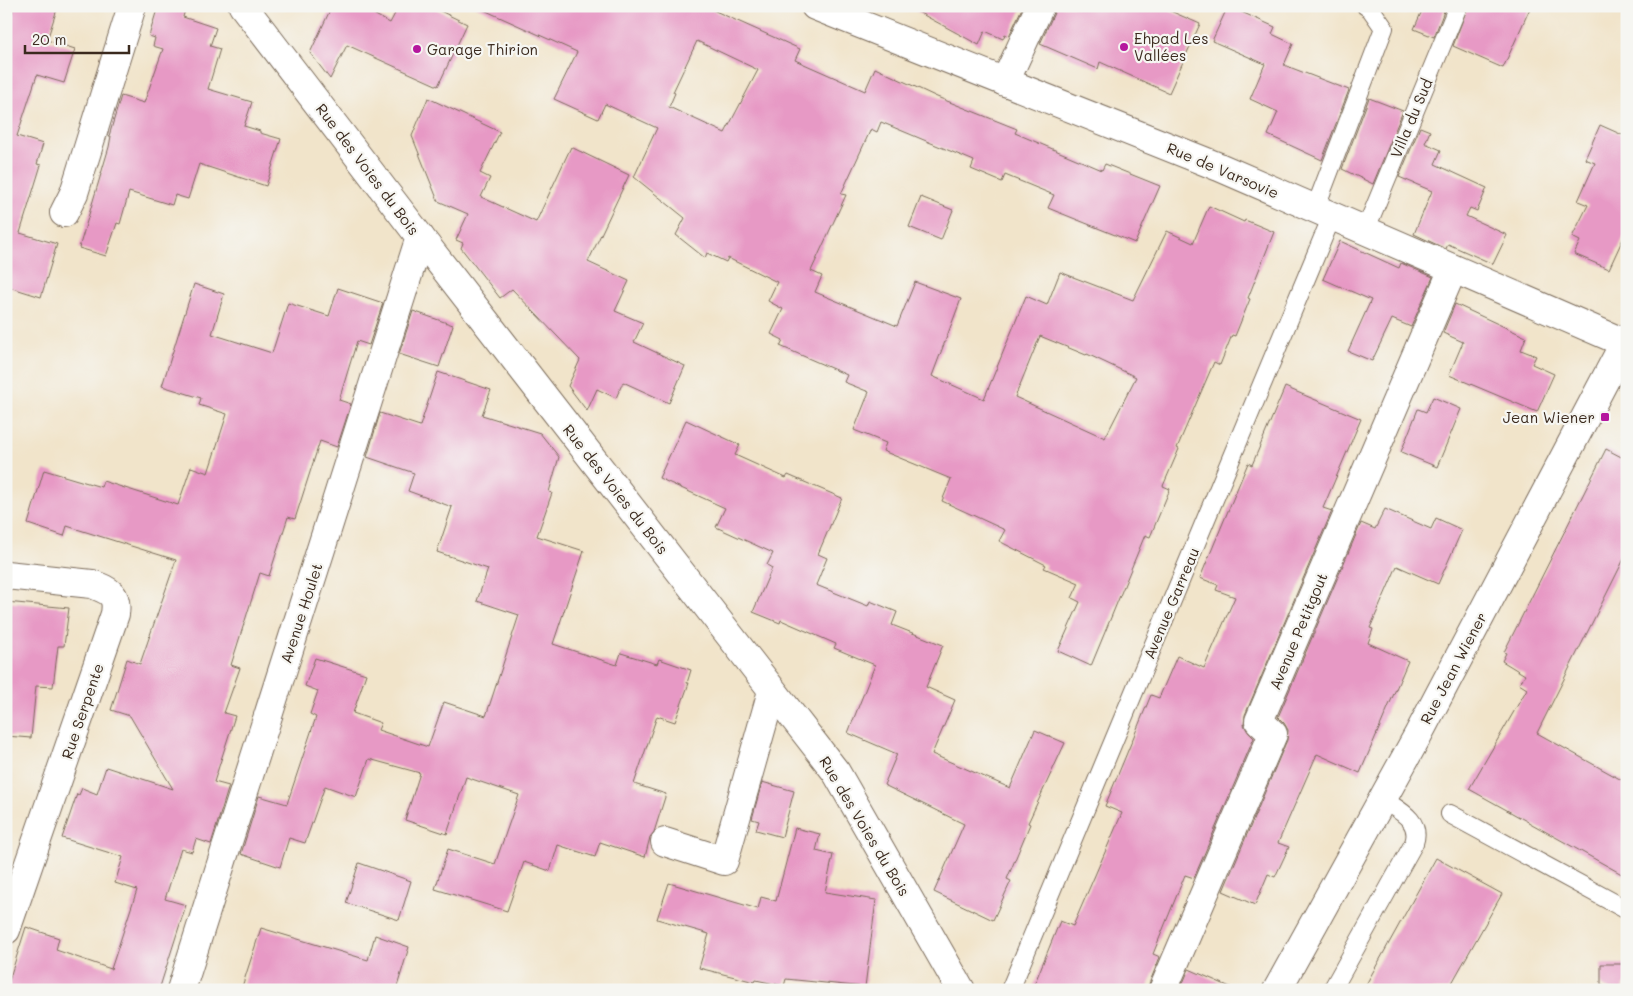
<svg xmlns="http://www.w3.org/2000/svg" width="1633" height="996" font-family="Mali,sans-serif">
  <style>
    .building { fill: #e799c5; fill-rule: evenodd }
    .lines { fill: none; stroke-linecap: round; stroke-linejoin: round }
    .lane-casing { stroke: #7b6b5a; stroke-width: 20 }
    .street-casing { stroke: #7b6b5a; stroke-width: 30 }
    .lane { stroke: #fff; stroke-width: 18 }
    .street { stroke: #fff; stroke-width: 28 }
    .poi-dot { fill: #b5179e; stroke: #f6f6f2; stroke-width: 2 }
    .labels { text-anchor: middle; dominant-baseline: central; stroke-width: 4.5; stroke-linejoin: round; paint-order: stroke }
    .poi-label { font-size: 15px; fill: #3b2a1e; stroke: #f6f6f2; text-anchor: start }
    .street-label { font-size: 15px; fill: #3b2a1e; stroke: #f6f6f2 }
  </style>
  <rect width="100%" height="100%" fill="#f6f6f2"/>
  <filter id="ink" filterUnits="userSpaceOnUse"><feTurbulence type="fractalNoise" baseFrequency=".02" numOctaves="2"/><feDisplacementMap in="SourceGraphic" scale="10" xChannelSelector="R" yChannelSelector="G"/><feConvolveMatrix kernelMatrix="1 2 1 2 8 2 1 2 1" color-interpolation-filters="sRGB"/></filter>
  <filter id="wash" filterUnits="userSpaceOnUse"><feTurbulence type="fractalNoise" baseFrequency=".0096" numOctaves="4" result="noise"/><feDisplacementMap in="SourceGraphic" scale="20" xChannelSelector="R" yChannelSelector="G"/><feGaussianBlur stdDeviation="1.12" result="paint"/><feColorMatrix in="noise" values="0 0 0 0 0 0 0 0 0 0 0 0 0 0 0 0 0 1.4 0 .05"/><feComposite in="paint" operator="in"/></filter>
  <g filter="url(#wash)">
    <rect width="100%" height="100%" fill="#f1e4ca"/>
    <g id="blocks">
      <g class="building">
        <polygon points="14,6 58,6 47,40 75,49 64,83 37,75 17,136 43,144 37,164 41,165 20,233 57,244 41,297 6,286 6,32"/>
        <polygon points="158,6 186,6 183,17 216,28 210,46 220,49 208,89 252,102 244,126 260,131 260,133 281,139 266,186 199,164 188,199 175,195 172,205 129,192 120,224 117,223 106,256 79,248 109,147 111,136 109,136 121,96 144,103 163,49 153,46 155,38 149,36"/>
        <polygon points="332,6 359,6 390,23 399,6 430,6 467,24 438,86 347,45 330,79 310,53"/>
        <path d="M475,6H704L800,49L795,60L865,91L875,68L937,97L1017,129L1015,133L1102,170L1105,164L1160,186L1135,243L1048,208L1054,195L1005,175L1002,182L971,169L974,161L881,122L877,132L871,129L841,194L846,195L811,271L822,276L815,292L897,326L915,282L961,299L932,376L984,399L1026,296L1047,305L1060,272L1133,300L1167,231L1193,243L1209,206L1244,222L1245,220L1274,232L1248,298L1250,299L1235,336L1232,335L1220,365L1214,362L1177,448L1179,449L1163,486L1170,489L1150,537L1145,535L1091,666L1058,651L1080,602L1072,598L1079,583L1044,568L1046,565L999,541L1005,530L942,501L951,479L883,451L886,443L854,430L869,392L844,382L847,375L780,346L783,340L771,334L783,309L768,301L777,282L728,258L726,262L707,253L705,258L676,235L685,218L634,177L657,128L605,104L598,119L554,99L577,52ZM697,41L758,70L725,133L669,107L675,93L673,92ZM1040,336L1086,355L1087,354L1136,377L1105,438L1015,397Z"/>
        <polygon points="907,6 1023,6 1009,36 1005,34 1003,39 985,31 979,45"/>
        <polygon points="1055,6 1159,6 1200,24 1169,93 1100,62 1098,69 1040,44 1054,13"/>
        <polygon points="1228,6 1275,27 1272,34 1293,44 1284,65 1349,90 1322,160 1268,135 1278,112 1250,99 1265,64 1212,41"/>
        <polygon points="1424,6 1446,6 1434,37 1414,29"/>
        <polygon points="1468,6 1531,6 1503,68 1453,46"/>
        <polygon points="428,98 500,132 480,173 490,178 481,197 536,222 571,147 629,175 588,262 629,281 615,311 643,323 634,342 685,366 669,403 623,382 616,398 597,389 587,411 568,386 580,360 512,289 500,298 461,248 463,243 456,240 468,214 438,201 412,136"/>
        <polygon points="1369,98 1403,111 1373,184 1342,169"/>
        <polygon points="1600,125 1627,137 1627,230 1609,269 1574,254 1580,241 1572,237 1588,205 1578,201 1595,163 1585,159"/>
        <polygon points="1420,127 1430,131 1425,143 1441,150 1435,164 1487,188 1477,211 1470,208 1466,216 1507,235 1493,264 1448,244 1446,249 1414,234 1432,191 1399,177"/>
        <polygon points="921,197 953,210 941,240 909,227"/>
        <polygon points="1340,241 1399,268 1401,263 1433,277 1411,327 1392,319 1372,361 1348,351 1371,300 1323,279"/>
        <polygon points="194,284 224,294 212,334 272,353 288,303 329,316 338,288 383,303 369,345 357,341 339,400 351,404 337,447 320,441 295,519 288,517 269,576 260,573 231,665 240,668 224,713 235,716 214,782 229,786 211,844 196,839 192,852 181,849 165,899 186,905 159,990 6,990 26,927 59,938 56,950 111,969 137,890 115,883 123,857 62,838 77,794 79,795 82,788 97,794 106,767 173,789 130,716 111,710 127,659 140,664 176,560 67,526 64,536 28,524 44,470 101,487 103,481 178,505 191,467 208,473 227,414 199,405 201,398 162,386"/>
        <polygon points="1455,304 1526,337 1521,350 1536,356 1532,364 1554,374 1537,412 1449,375 1463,342 1443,333"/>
        <polygon points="413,311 453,325 439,367 399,354"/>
        <polygon points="438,372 491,390 482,415 540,433 559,457 549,492 552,493 537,536 584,551 553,644 617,665 621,653 657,664 659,659 691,670 687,683 689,683 675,722 657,716 634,784 666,794 654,832 650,837 645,857 600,842 595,857 558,845 550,871 524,862 507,911 435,889 448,849 495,864 519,795 466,777 447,834 405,820 420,773 369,759 356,797 325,786 305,843 289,838 280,867 241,854 259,796 287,804 316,717 310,714 318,691 305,686 315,658 366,674 353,713 381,723 378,730 428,747 444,702 486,716 519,615 477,601 488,569 437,552 452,507 408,491 414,473 367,457 380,413 420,426"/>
        <polygon points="1285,387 1361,419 1323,508 1332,511 1245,715 1244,725 1248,732 1254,738 1194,878 1185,875 1153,954 1160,957 1149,984 1148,990 1032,990 1060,921 1073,926 1122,813 1105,806 1151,695 1159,698 1177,656 1204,668 1235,597 1216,590 1218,585 1200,578 1248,463 1252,465"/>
        <polygon points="1433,397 1461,409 1437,467 1401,452 1418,409 1426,412"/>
        <polygon points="686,420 740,445 735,455 786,478 788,475 842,498 818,554 827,558 816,585 868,606 870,601 897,612 892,625 943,645 926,687 955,700 932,754 1010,788 1035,730 1065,743 1028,823 1030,824 1007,879 1011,881 993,920 934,892 964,824 884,785 897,754 848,733 875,665 834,648 836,644 781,620 780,623 753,612 772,568 767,565 773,553 716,527 725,508 659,478"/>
        <polygon points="1606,449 1627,460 1627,553 1537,733 1627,783 1627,877 1469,789 1527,689 1519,684 1525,675 1502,661 1506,653 1504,652"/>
        <polygon points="1385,509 1431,529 1436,518 1462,530 1438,584 1397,566 1370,628 1373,629 1368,643 1408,661 1360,773 1317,754 1278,843 1289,847 1275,877 1268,874 1255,905 1223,891 1287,740 1288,730 1284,723 1278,717 1361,523 1375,529"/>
        <polygon points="6,602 69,608 64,646 58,646 53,687 36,686 31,738 6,736"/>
        <polygon points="762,782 794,791 782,837 756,830 759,821 752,819"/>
        <polygon points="795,828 820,834 816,851 833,855 825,892 876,900 865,987 786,979 784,986 756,980 755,982 699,968 709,934 657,919 669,883 758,909 761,897 776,901"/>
        <polygon points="1436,858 1502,894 1448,990 1363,990"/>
        <polygon points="359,863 411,881 399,920 346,903"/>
        <polygon points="261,928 368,960 375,935 409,947 396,990 241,990"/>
        <polygon points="1601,964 1627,964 1627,981 1622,990 1611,990 1601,985"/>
        <polygon points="1189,969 1237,990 1180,990"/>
      </g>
    </g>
  </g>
  <g filter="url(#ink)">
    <use href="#blocks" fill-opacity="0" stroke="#7b6b5a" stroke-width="1"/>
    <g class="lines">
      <defs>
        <g id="lane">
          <polyline points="1315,209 1384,28 1370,8 1366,6"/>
          <polyline points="1365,231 1458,6"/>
          <polyline points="1450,814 1627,910"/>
          <polyline points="1010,990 1332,216"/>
          <path d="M1332,990L1414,843C1422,820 1398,810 1382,799"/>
        </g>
        <g id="street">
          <polyline points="243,6 420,237 836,772 961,990"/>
          <polyline points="815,6 1219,167 1627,344"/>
          <polyline points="1005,82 1040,6"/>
          <polyline points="64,213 74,193 132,6"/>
          <path d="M6,575L92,584C110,591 118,594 115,614L6,930"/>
          <polyline points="665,842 724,861 772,691"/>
          <polyline points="181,990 420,237"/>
          <polyline points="1163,990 1273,734 1259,721 1453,269"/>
          <polyline points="1277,990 1418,735 1627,338"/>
        </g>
      </defs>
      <use href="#lane" class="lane-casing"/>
      <use href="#street" class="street-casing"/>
      <use href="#lane" class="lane"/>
      <use href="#street" class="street"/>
    </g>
  </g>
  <g class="poi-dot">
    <circle cx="1124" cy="47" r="5"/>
    <circle cx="417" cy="49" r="5"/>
    <rect x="1600" y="412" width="10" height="10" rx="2.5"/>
  </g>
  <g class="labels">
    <g class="poi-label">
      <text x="1134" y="38">Ehpad Les<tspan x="1134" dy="17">Vallées</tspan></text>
      <text x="427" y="49">Garage Thirion</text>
      <text x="1595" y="417" text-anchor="end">Jean Wiener</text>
    </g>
    <g class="street-label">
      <text transform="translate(1411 118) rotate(-67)">Villa du Sud</text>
      <text transform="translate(368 169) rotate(53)">Rue des Voies du Bois</text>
      <text transform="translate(1223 170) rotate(23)">Rue de Varsovie</text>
      <text transform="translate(616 489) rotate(52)">Rue des Voies du Bois</text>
      <text transform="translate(1171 603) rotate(-67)">Avenue Garreau</text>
      <text transform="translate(301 613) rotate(-72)">Avenue Houlet</text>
      <text transform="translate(1298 631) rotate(-67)">Avenue Petitgout</text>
      <text transform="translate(1453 668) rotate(-62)">Rue Jean Wiener</text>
      <text transform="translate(82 711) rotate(-71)">Rue Serpente</text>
      <text transform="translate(865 826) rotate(59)">Rue des Voies du Bois</text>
    </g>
  </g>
  <rect width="1633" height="996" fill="none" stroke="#f6f6f2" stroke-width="25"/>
  <path d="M25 45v8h104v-8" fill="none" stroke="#3b2a1e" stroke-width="2.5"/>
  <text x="32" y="45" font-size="15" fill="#3b2a1e" stroke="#f6f6f2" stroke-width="4" paint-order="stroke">20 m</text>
</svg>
